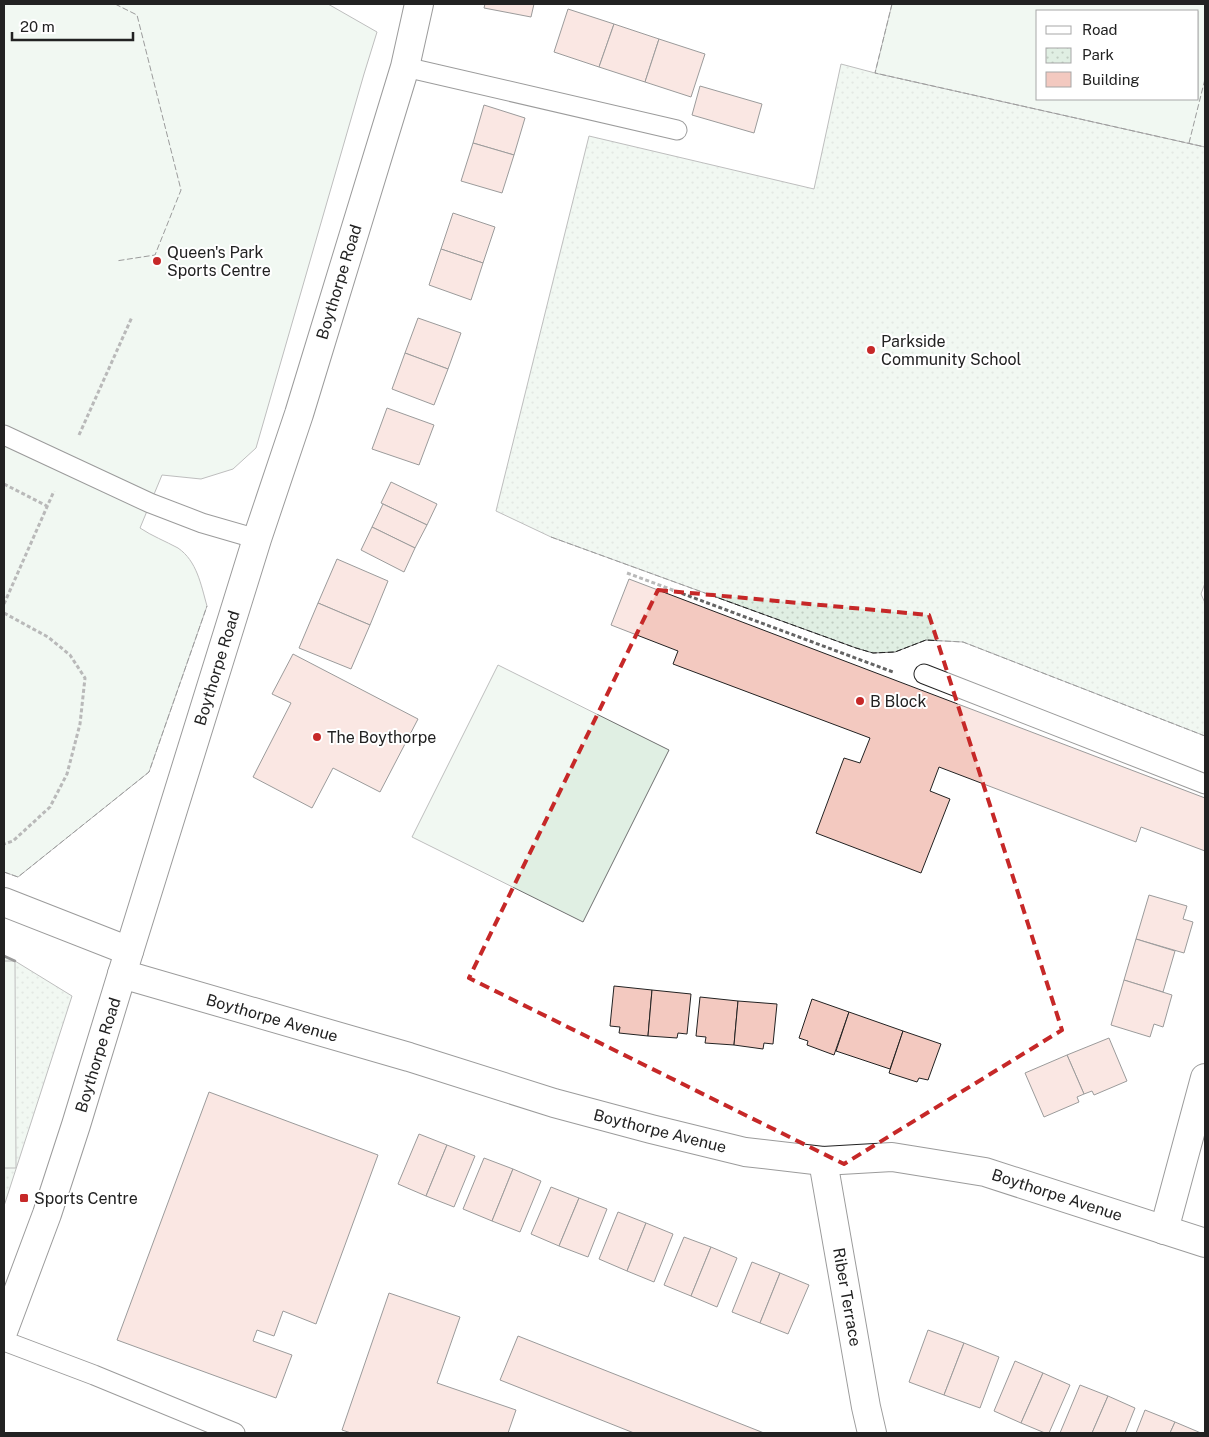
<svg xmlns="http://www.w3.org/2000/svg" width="1209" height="1437" font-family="'Public Sans',sans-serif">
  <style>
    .park { fill: url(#park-dots); stroke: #6f6f6f }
    .garden { fill: #e0efe3; stroke: #6f6f6f; fill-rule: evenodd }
    .building { fill: #f3c9c0; stroke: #222 }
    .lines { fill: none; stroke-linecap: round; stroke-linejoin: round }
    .service-casing { stroke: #222; stroke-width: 21 }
    .minor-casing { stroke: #222; stroke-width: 30 }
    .tertiary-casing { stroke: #222; stroke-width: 30 }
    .path { stroke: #646464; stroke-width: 3; stroke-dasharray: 4 2.5; stroke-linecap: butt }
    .service { stroke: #fff; stroke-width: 19 }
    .minor { stroke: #fff; stroke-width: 28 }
    .tertiary { stroke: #fff; stroke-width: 28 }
    .fence { stroke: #222; stroke-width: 1; stroke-dasharray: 6 2.5; stroke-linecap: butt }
    .wall { stroke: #222; stroke-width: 2.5 }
    .marked { fill: none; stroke: #c62828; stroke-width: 4; stroke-dasharray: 10 6; stroke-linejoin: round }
    .poi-dot { fill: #c62828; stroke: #fff; stroke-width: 2 }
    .labels { text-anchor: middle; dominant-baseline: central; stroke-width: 4; stroke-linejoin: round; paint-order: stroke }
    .poi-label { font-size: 16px; fill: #222; stroke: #fff; text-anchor: start }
    .street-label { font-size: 16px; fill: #222; stroke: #fff }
  </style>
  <defs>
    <pattern id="park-dots" width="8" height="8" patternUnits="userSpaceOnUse" patternTransform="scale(1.25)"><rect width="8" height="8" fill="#e0efe3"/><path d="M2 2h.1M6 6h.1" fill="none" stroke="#c0cdc2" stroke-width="1.8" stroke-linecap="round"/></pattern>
  </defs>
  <rect width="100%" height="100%" fill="#fff"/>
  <g class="park">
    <polygon points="841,64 875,73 1205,147 1205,583 1201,594 1205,603 1205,736 963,642 926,640 895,652 873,653 856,648 551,537 496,511 589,136 814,189"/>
    <polygon points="4,956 15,961 72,996 4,1206"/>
  </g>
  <g class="garden">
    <path d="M4,4H328L377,32L364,74L256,448L233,469L201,479L162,475L140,528C152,536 165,541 178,548C197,561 201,585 207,606L149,772L18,877L4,872Z"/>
    <path d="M892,4H1205V147L875,73ZM1038,11H1198V99H1038Z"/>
    <polygon points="498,665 669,750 583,922 412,837"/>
    <polygon points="4,961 15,961 16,1168 4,1168"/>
  </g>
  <g class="building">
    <polygon points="485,4 534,4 531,17 484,8"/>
    <polygon points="568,9 614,24 599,67 554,52"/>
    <polygon points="614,24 659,39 645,82 599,67"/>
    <polygon points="659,39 705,54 691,97 645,82"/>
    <polygon points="700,86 762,104 754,133 692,115"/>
    <polygon points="484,105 525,118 514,155 473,143"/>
    <polygon points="473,143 514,155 502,193 461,181"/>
    <polygon points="453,213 495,227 483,263 441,249"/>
    <polygon points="441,249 483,263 471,300 429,285"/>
    <polygon points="418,318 461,333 448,369 405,353"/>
    <polygon points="405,353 448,369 434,405 392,389"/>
    <polygon points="387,408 434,425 419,465 372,449"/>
    <polygon points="391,482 437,504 427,525 381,503"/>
    <polygon points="383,504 427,525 415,548 372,527"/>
    <polygon points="372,527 415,548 404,572 361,550"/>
    <polygon points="337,559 388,581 370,625 318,603"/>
    <polygon points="629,579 1205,798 1205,851 1141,827 1136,842 939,767 930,791 950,799 921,873 816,833 844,758 860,763 870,738 673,664 678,651 611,625"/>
    <polygon points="318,603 370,625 351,669 299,648"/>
    <polygon points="293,654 418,719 380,792 333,768 312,808 253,777 291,703 272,694"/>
    <polygon points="1149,895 1187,906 1183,919 1193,922 1184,953 1136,939"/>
    <polygon points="1136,939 1175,951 1163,992 1124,980"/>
    <polygon points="1124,980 1172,995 1163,1027 1154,1024 1150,1037 1111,1025"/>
    <polygon points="614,986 652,990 648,1036 619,1033 620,1027 610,1026"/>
    <polygon points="652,990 691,994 687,1034 678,1033 677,1038 648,1036"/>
    <polygon points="700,997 738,1001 734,1045 705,1043 706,1037 696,1036"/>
    <polygon points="812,999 849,1012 834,1055 807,1045 808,1041 799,1038"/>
    <polygon points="738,1001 777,1004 773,1044 764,1043 763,1049 734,1045"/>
    <polygon points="849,1012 903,1031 890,1069 836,1051"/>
    <polygon points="903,1031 941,1044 928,1080 919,1078 917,1082 889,1073"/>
    <polygon points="1109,1038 1127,1081 1094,1095 1092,1091 1084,1094 1067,1055"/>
    <polygon points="1067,1055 1084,1094 1077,1097 1079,1102 1044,1117 1025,1073"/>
    <polygon points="209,1092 378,1155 316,1324 283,1311 274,1336 257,1330 253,1341 292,1355 276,1398 117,1340"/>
    <polygon points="419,1134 447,1145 426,1196 398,1184"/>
    <polygon points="447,1145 475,1156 454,1207 426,1196"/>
    <polygon points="484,1158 513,1169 492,1221 463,1209"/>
    <polygon points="513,1169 541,1181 520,1232 492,1221"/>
    <polygon points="551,1187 579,1198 559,1246 531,1234"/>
    <polygon points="579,1198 607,1209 588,1257 559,1246"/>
    <polygon points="618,1212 646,1223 627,1271 599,1259"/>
    <polygon points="646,1223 673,1234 654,1282 627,1271"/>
    <polygon points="684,1237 711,1247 691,1296 664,1285"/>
    <polygon points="711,1247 737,1258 717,1307 691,1296"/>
    <polygon points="752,1262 780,1273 760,1323 732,1312"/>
    <polygon points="780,1273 809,1285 788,1334 760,1323"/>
    <polygon points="389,1293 460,1317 437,1383 516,1410 508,1433 351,1433 342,1430"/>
    <polygon points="928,1330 964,1343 944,1395 909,1382"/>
    <polygon points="518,1336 764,1433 634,1433 500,1380"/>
    <polygon points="964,1343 999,1357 980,1408 944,1395"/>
    <polygon points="1015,1361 1043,1373 1021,1423 994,1411"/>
    <polygon points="1043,1373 1070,1385 1049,1433 1045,1433 1021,1423"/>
    <polygon points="1080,1385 1108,1396 1092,1433 1060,1433"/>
    <polygon points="1108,1396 1135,1408 1125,1433 1092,1433"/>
    <polygon points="1145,1410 1175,1422 1170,1433 1136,1433"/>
    <polygon points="1175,1422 1201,1433 1170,1433"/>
  </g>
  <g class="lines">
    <defs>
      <g id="service">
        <polyline points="405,67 677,130"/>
        <polyline points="4,435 150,503 202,523 257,539"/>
        <polyline points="924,674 1205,784"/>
        <polyline points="4,1341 94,1375 235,1433"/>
      </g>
      <g id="minor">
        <polyline points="122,974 409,1057 554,1103 651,1129 745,1152 823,1161 892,1157 985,1172 1205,1243"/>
        <polyline points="823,1161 866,1407 872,1433"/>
        <polyline points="1164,1230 1205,1078"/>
      </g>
      <g id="tertiary">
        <polyline points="4,902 129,951"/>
        <polyline points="4,1329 47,1214 76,1125 122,974 257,539 299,414 405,67 419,4"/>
      </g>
    </defs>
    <use href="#service" class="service-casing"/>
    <use href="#minor" class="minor-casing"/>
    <use href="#tertiary" class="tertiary-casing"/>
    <g class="path">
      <polyline points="79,435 132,317"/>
      <polyline points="4,484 47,506"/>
      <polyline points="627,573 893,672"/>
      <polyline points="4,604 54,491"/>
      <polyline points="4,613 48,637 70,655 85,678 80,724 67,774 50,807 13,841 4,844"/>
    </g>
    <use href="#service" class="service"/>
    <use href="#minor" class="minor"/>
    <use href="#tertiary" class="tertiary"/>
    <g class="fence">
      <polyline points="115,4 137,15 181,190 155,255 116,261"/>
      <polyline points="892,4 875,73 1205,147"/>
      <polyline points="1189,143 1205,79"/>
      <polyline points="551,537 856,648 873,653 895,652 926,640 963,642 1205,736"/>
      <polyline points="4,872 18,877 149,772 207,606"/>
    </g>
    <polyline class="wall" points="4,956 15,961"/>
  </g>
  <path d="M0 0H1209V1437H0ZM658,590L929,615L1062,1030L844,1164L469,978Z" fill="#fff" fill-opacity=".55" fill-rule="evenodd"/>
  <path class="marked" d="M658,590L929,615L1062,1030L844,1164L469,978Z"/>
  <g class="poi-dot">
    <circle cx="157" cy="261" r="5"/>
    <circle cx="871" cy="350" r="5"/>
    <circle cx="860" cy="701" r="5"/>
    <circle cx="317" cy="737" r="5"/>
    <rect x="19" y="1193" width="10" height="10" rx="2.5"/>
  </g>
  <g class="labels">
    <g class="poi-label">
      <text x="167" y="252">Queen's Park<tspan x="167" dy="18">Sports Centre</tspan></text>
      <text x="881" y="341">Parkside<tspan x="881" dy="18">Community School</tspan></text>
      <text x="870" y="701">B Block</text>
      <text x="327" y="737">The Boythorpe</text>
      <text x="34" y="1198">Sports Centre</text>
    </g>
    <g class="street-label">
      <text transform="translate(339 282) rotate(-73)">Boythorpe Road</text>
      <text transform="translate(217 668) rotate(-73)">Boythorpe Road</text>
      <text transform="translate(272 1018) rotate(16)">Boythorpe Avenue</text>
      <text transform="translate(98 1055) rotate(-73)">Boythorpe Road</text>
      <text transform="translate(660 1131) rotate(14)">Boythorpe Avenue</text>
      <text transform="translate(1057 1195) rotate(18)">Boythorpe Avenue</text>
      <text transform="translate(847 1297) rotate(80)">Riber Terrace</text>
    </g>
  </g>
  <rect width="1209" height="1437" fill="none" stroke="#222222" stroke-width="10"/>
  <rect x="1036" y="10" width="162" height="90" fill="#ffffff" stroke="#a7a7a7"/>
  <rect x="1046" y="26" width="25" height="8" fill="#ffffff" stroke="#a7a7a7"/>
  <text x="1082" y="35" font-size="15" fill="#222222">Road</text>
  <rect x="1046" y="48" width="25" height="15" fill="url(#park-dots)" stroke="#a7a7a7"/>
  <text x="1082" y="60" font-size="15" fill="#222222">Park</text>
  <rect x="1046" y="72" width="25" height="15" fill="#f3c9c0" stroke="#a7a7a7"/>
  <text x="1082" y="85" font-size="15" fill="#222222">Building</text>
  <path d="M12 32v8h121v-8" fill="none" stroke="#222222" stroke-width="2.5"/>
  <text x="20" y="32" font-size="15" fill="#222222" stroke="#ffffff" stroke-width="4" paint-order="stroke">20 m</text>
</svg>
